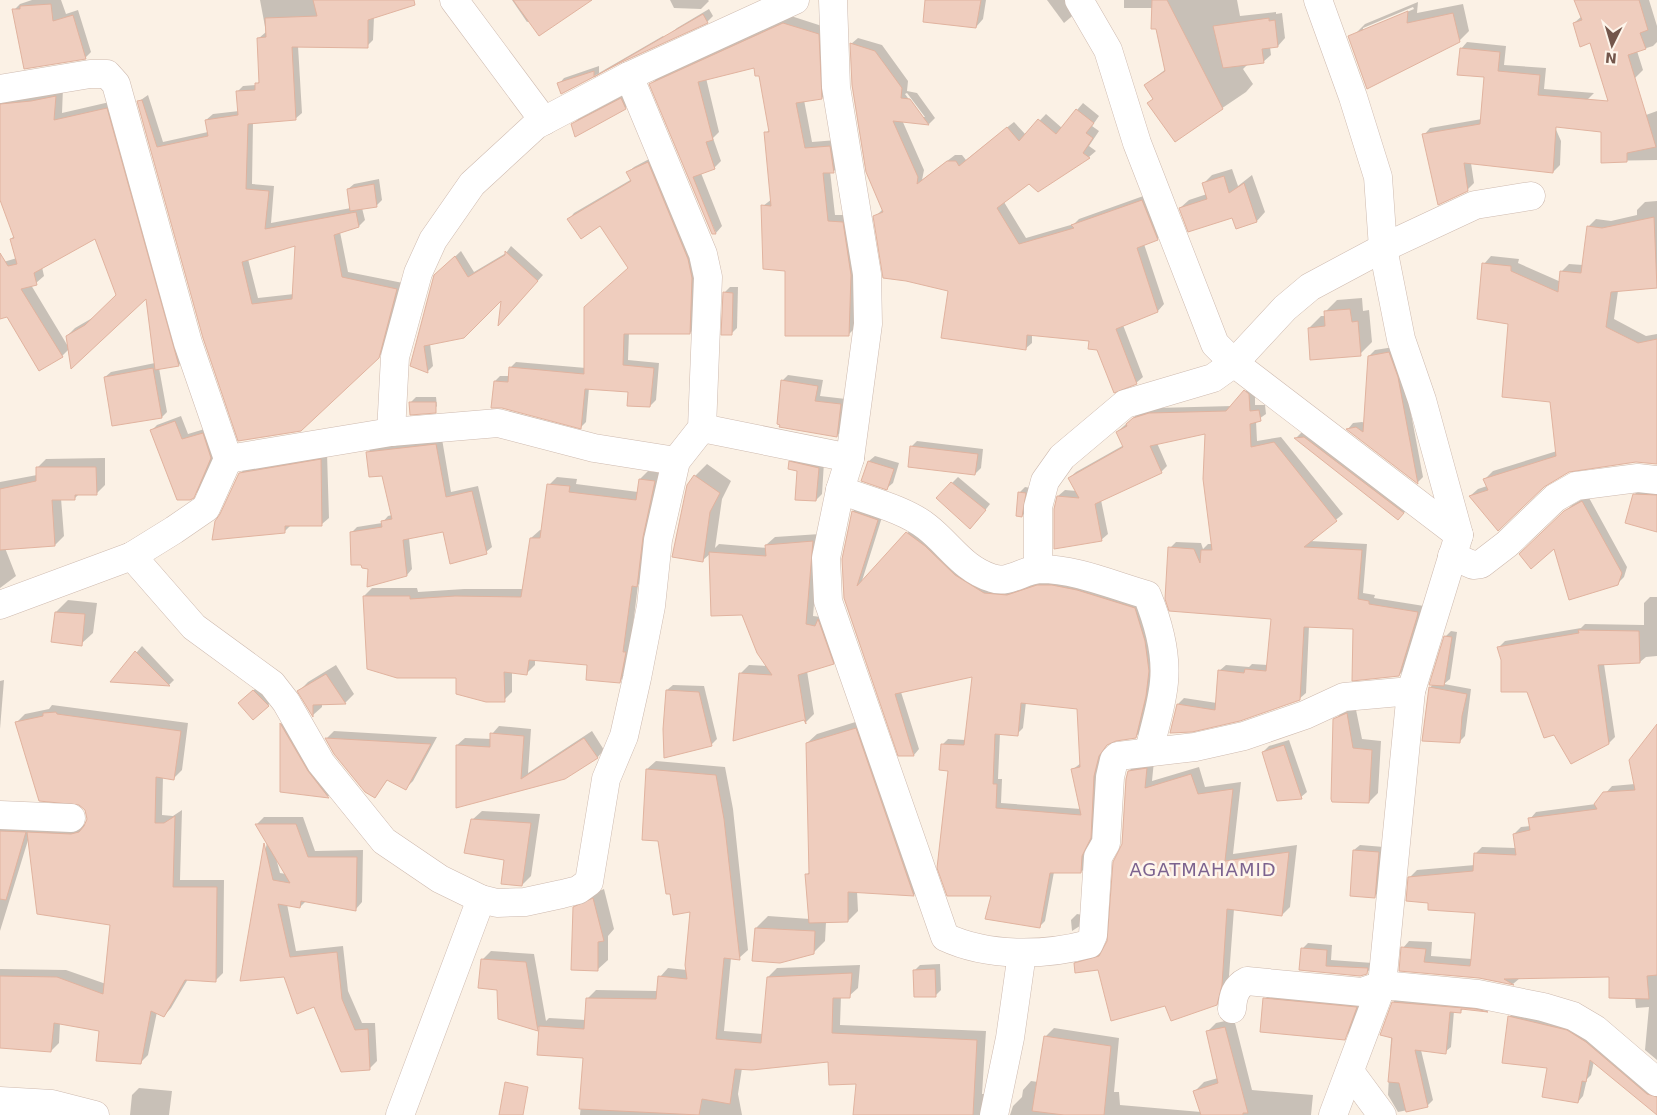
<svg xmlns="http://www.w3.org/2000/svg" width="1657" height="1115" font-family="'DejaVu Sans',sans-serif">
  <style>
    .shadow { fill: #0003; fill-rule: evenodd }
    .building { fill: #efcdbe; stroke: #e1b39f; fill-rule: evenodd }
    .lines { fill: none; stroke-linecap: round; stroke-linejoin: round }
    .minor-casing { stroke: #cebaaf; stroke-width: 29 }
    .minor { stroke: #fff; stroke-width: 28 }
    .labels { text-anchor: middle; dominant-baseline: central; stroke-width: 5; stroke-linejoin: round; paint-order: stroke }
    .neighbourhood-label { font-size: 18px; letter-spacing: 1px; fill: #7c638f; stroke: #fef5eb }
  </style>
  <rect width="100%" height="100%" fill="#fbf1e5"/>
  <g class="shadow">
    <polygon points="32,0 61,0 66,14 78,10 91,52 85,58 14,10 20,4"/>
    <path d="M260,0H400L374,17L373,40L367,46H298L302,113L295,119L253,122L252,184L274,186L271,223L351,208L348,189L354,184L379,179L382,200L377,205L362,208L365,220L359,226L340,232L348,272L403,283L385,351L378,357L239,440L138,102L148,95L163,142L208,132L206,120L213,114L239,111L237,92L243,86L257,85L260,80L259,38L266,32ZM296,245L294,294L258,298L248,259Z"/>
    <polygon points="512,0 590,0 527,22"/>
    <polygon points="670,0 708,0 709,1 701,9 674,8"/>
    <polygon points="912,0 986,0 983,19 976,27 926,0"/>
    <polygon points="1047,0 1071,0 1077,12 1064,23"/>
    <polygon points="1124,0 1237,0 1240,16 1276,12 1276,14 1282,13 1285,38 1278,46 1270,47 1271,55 1263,62 1248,64 1243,69 1253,84 1246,92 1175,140 1149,103 1154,98 1145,85 1166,69 1153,8 1124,8"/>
    <polygon points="1581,0 1649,0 1657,26 1657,42 1653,46 1637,51 1643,70 1635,78 1591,42 1574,23 1582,16"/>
    <path d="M1418,2L1417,13L1463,4L1469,31L1459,41L1355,34L1365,24ZM1413,7L1414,9L1363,31V28Z"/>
    <polygon points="709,9 713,16 707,22 673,37 671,33 677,28"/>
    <polygon points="791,16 825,27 829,91 822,98 804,100 812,142 837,140 841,164 834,171 830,171 835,215 849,215 858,268 855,328 848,335 787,269 763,206 772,199 766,133 770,129 760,74 755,66 706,78 719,132 713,138 721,161 714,168 701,173 722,226 716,233 651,84 658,77"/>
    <polygon points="663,36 665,38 660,43 562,92 559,84 564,78 599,66 599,73"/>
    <path d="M858,38L882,45L908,81L907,91L917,93L935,118L929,124L902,120L924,170L922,180L955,155H962L966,160L1014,122L1026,135L1046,114L1062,128L1083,103L1099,116L1092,126L1099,131L1089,146L1096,151L1089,157L1038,191L1030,183L1004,202L1026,238L1074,224L1079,219L1149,194L1164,233L1157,239L1144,244L1164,304L1158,311L1123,325L1143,377L1136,383L1091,340L1032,334V343L1025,349L949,290L875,217L883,209L851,44ZM907,93L925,117H922L905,94Z"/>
    <polygon points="1467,42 1506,46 1504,65 1546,68 1544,89 1594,93 1588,99 1550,116 1561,141 1560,165 1553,172 1471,163 1474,183 1467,190 1424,135 1430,128 1482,119 1486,76 1461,49"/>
    <path d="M63,88L62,113L114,101L187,357L179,365L159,368L167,412L162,417L105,377L111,372L155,363L147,296L69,349L62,356L8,316L0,318V263L17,258L11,239L15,235L0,196V94ZM95,237L118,295L94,317L75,328L67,336L69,348L31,285L36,283L44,276L42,267Z"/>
    <polygon points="627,93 631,102 625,108 572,125 578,119"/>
    <polygon points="1657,111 1657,160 1602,161 1610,128"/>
    <polygon points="653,157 697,272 695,328 690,333 629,332 628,360 659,363 656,400 650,406 629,391 589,388 586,422 581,427 495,381 500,376 509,376 510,368 516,362 586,368 630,268 600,224 569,219 574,213 632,179 628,172 634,167"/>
    <polygon points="1232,169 1238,186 1252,175 1265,212 1257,221 1237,228 1233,217 1180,208 1189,200 1207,194 1204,183 1212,175"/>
    <polygon points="1657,201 1657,288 1618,291 1614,319 1646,336 1657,334 1657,463 1636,461 1568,471 1470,496 1478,489 1487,486 1485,479 1493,471 1557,451 1551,400 1510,323 1484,264 1491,256 1519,259 1518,263 1561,282 1561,272 1569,264 1583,265 1588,227 1596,219 1611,221 1637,215 1637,210 1645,202"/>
    <polygon points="511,246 543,275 504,319 502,298 430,344 433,366 428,371 411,365 442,269 461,251 474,272 506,253"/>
    <polygon points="730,287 738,287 737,328 731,334 724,293"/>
    <polygon points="1362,298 1363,311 1369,310 1372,342 1360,354 1309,328 1321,316 1326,316 1325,312 1337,300"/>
    <polygon points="1394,347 1403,371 1423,477 1418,482 1348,429 1353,423 1362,422 1365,423 1369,356 1375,350"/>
    <polygon points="788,375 823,380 820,396 846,399 842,430 837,436 781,426 782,381"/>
    <polygon points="1251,385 1255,388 1255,405 1265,405 1266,414 1256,421 1257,441 1281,437 1343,514 1310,541 1367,544 1363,593 1375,595 1374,598 1424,606 1405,669 1399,675 1354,628 1309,626 1306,693 1299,699 1239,720 1178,704 1184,698 1217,703 1219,671 1226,665 1249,667 1252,664 1268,665 1272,618 1170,548 1176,542 1201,543 1203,549 1208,544 1212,544 1206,432 1157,443 1167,466 1161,472 1101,500 1108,534 1101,540 1058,496 1065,490 1077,491 1069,478 1076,472 1124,445 1117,432 1140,412 1156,408 1232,406"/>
    <polygon points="416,397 436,397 437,406 432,412 411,402"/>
    <polygon points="181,416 188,434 208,428 216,452 199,490 193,497 152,430 157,425"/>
    <polygon points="1311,431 1409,507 1404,513 1296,438 1301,433"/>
    <polygon points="442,439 451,492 478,486 492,547 486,552 444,531 409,538 412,569 407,575 370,568 351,533 357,527 382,523 388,516 392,515 383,474 368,452 373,447"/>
    <polygon points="917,441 983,449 981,468 975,474 911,447"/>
    <polygon points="327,453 329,518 322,524 291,525 284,532 221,515 240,474 247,466"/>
    <polygon points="795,456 824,462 822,494 816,500 798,470 790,462"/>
    <polygon points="875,456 899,463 893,483 887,488 863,480 869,461"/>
    <polygon points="105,458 105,485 96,494 79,494 74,499 61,498 64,536 55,545 5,548 16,576 0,588 0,482 37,475 37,468 46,459"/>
    <polygon points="707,464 731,481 722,499 715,548 719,544 767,548 766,545 775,537 820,534 813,616 821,617 841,655 833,663 807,671 814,714 806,722 741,673 749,665 768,666 711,553 703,560 695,476"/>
    <polygon points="648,471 663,473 645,578 638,585 627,674 619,682 589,664 535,659 535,665 527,673 512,672 512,692 504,700 457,677 364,596 372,588 417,588 418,592 464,589 524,589 531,538 540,530 543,530 549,485 557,477 577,479 576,484 638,492 640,479"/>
    <polygon points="958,477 990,504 976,522 952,483"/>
    <polygon points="1025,487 1031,488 1028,510 1022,516 1019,493"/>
    <polygon points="1642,487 1657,488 1657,531 1634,495"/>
    <polygon points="1588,496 1627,567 1624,577 1618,583 1555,547 1520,554 1572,505"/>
    <path d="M859,506L883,514L861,584L913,527L961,570L1044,580L1141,602L1154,664L1142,731L1135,737L1115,739L1109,743L1104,749L1100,769L1096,831L1088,849L1087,866L1081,872H1054L1045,921L1039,927L992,895L942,745L948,739L966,740L973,676L901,692L919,749L914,755L843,559L853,511ZM1026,702L1078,708L1081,763L1072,770L1081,809L1001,803L1002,779H998L1000,733L1017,734L1023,728Z"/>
    <polygon points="1650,597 1657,597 1657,656 1646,657 1640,662 1604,664 1615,737 1609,743 1528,691 1502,660 1499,647 1505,641 1581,628 1585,624 1644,625 1644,603"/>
    <polygon points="68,600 97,603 93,633 81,644 56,612"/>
    <polygon points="1451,631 1457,632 1450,679 1444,684 1471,689 1465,736 1459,742 1430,688 1433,684 1445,637"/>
    <polygon points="142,646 174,680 169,685 113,681"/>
    <polygon points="336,665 354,694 345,703 322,703 322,707 313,715 299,691 308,682"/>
    <polygon points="4,680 0,729 0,681"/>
    <polygon points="260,685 274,700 253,718 245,697"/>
    <polygon points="673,685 704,686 717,739 711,745 667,690"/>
    <polygon points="52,705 188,723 182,770 174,778 163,777 162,815 173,816 182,810 180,880 224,880 223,973 215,981 188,979 171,1008 164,1016 157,1012 148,1055 140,1063 100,1030 60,1023 59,1043 51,1051 0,1047 0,969 66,970 106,984 111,924 29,837 0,931 0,821 37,824 86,825 88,818 86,810 17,722 25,714 49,709"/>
    <polygon points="1355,705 1362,739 1381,741 1378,793 1369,802 1335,720 1344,710"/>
    <polygon points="290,715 337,788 329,796 281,791 281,724"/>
    <polygon points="865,719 923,885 914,895 857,891 858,911 848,921 826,922 825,941 813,953 756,928 768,916 810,919 806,875 811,871 807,743 817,734"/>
    <polygon points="499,726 531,729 528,773 592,731 604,750 597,758 457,806 457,745 465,738 492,739 492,734"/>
    <polygon points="334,731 437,737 413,781 405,789 388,779 375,797 326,739"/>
    <polygon points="1657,731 1657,1060 1645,1050 1649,1007 1636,1008 1635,997 1610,976 1520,978 1513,984 1480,977 1400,970 1403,948 1409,941 1432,942 1431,956 1472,959 1476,911 1430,901 1410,877 1417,870 1475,865 1475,854 1482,847 1516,848 1514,834 1521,827 1530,826 1530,819 1536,812 1596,804 1612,786 1635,784"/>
    <polygon points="1289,740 1307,792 1301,797 1263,752 1269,746"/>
    <polygon points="656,761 725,767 733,809 748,950 739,958 731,958 724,1031 763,1034 768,977 777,968 860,965 858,988 849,996 841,996 840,1025 986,1031 982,1094 989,1094 990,1115 854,1115 857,1083 830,1060 742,1068 738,1094 742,1115 580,1115 585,1057 538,1053 540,1026 537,1029 498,989 482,960 491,951 534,954 546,1021 549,1018 586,1020 587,999 596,990 658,991 660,977 668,968 687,970 691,911 647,769"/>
    <polygon points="1154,761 1152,781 1199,767 1205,787 1241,782 1233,854 1297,845 1290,907 1282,915 1234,909 1229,976 1224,996 1216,1004 1165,1004 1099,969 1076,964 1084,956 1104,950 1109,941 1123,844 1129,771 1137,763"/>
    <polygon points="482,811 540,814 531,876 522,885 506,859 472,820"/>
    <path d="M264,817H303L315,851L363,850L362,902L356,909L306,901L300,907L287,904L296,951L343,946L348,991L362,1023H375L377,1061L370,1068L285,976L241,980L267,842L257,824ZM276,858L286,874L280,873Z"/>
    <polygon points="1360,845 1384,847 1380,891 1374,897 1354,850"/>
    <polygon points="604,889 614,929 608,936 608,960 597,970 574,908 585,897"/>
    <polygon points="1077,914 1083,915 1083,924 1072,931 1071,920"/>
    <polygon points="1308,943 1332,945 1331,960 1373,963 1373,967 1367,972 1300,969 1302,949"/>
    <polygon points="940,964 941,990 935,996 914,971 920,965"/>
    <polygon points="1273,991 1364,1000 1352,1030 1344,1038 1265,999"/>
    <polygon points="1399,997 1492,1006 1488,1011 1464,1008 1460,1012 1454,1011 1451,1047 1445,1052 1421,1050 1433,1100 1427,1106 1398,1112 1388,1095 1393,1002"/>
    <polygon points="1515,1011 1573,1025 1657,1090 1657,1114 1594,1061 1591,1075 1587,1079 1583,1096 1578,1102 1509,1017"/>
    <polygon points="1234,1019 1252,1090 1313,1095 1311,1115 1010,1115 1013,1106 1022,1097 1023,1090 1031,1081 1038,1082 1045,1037 1054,1028 1119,1038 1114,1092 1119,1092 1120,1105 1201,1112 1195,1091 1204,1082 1218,1078 1207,1032 1216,1023"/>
    <polygon points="139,1088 172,1091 169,1115 130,1115 132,1095"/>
  </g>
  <g class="building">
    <path d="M313,0H414L415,5L368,20V48L292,47L296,120L248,124L246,189L269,191L265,229L356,212L359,227L334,235L342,277L397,289L379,358L301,431L238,441L203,338L137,101L142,100L157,147L208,136L205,120L238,115L236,91L255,90V83H259L257,38L266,37L265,18L317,16ZM295,246L292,299L252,304L242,262Z"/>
    <polygon points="513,0 592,0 539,36"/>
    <polygon points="925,0 981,0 976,28 923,22"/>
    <polygon points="1152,0 1167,0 1223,109 1175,142 1147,103 1153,99 1144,85 1165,71 1156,29 1151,29"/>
    <polygon points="1574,0 1639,0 1648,30 1640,33 1646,49 1628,55 1656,147 1627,153 1627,162 1601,163 1601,132 1556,127 1553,173 1464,163 1468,191 1438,205 1422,134 1480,124 1484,77 1457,75 1460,48 1500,52 1498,71 1540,75 1538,95 1608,101 1590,43 1580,47 1573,23 1582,20"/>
    <polygon points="51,4 53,21 73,15 86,59 24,69 12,9 20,9 20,6"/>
    <polygon points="1408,11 1407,23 1453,13 1460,42 1367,89 1348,36"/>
    <polygon points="703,14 708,23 622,62 561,94 557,83 594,71 594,77"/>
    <polygon points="1269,18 1269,21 1275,20 1278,47 1262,49 1264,63 1223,68 1213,26"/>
    <polygon points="783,23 819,34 822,99 796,103 805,148 830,146 834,173 823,173 828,221 843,222 851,275 849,336 785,336 785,271 763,269 761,205 771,206 764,132 769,132 759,76 755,76 754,68 698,82 713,140 706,142 715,169 693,177 716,234 712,234 649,84"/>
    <polygon points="850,43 875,51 902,88 901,98 910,99 929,125 893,121 918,177 917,184 947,161 956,161 959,166 1007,127 1019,141 1038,119 1056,134 1076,109 1094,123 1086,133 1093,138 1083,153 1090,158 1038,192 1029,184 997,208 1019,244 1074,228 1071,225 1142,200 1158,240 1137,248 1158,312 1116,329 1137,384 1114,393 1097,350 1088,349 1089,341 1027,335 1026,350 941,338 948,291 906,281 883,278 873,216 883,212 866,172 852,85"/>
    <polygon points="56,96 54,120 107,108 179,366 155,370 146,299 71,369 66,336 85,325 116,295 95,239 34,273 37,285 21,289 63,357 39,371 7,317 0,319 0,253 8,266 17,264 10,239 14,238 0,200 0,104 31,101"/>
    <polygon points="621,98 626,109 575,137 571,124"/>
    <polygon points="648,162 688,259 692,278 690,334 624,334 623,365 654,368 650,407 627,406 628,392 585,389 581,429 502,408 491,408 494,381 508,382 509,367 584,374 584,307 628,268 600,226 581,239 567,219 631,181 626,172"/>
    <polygon points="1224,176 1229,193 1244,183 1257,222 1236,229 1232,218 1188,232 1179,208 1207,199 1202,183"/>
    <polygon points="374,184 377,207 350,211 347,189"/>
    <polygon points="1654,217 1657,288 1611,292 1606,327 1638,343 1657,339 1657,464 1636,462 1569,472 1544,487 1498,531 1469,496 1488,490 1483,479 1556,456 1550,402 1502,397 1508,324 1477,319 1482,263 1511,266 1511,271 1558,292 1560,271 1581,273 1587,226 1602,228"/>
    <polygon points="505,251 538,281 498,326 501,301 464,338 424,346 428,373 410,366 434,275 455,256 468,277 505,255"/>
    <polygon points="723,292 733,293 732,335 721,335"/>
    <polygon points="1350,309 1352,322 1358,321 1361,356 1310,360 1308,328 1325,326 1324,311"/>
    <polygon points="1389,352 1398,377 1418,484 1346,429 1356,427 1363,432 1368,356"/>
    <polygon points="153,368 162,418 112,426 104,377"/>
    <polygon points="781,380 818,386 815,401 841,404 837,437 779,427 780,425 777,424"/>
    <polygon points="1244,390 1249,394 1250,411 1259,410 1261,421 1250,424 1251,447 1274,442 1337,521 1304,547 1362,550 1358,599 1369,601 1369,604 1418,612 1417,617 1399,676 1352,681 1353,629 1304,627 1300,700 1240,721 1192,732 1170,733 1177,704 1215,710 1218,670 1244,673 1245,669 1266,671 1271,619 1169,611 1165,599 1168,547 1194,549 1200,563 1201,550 1212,550 1203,479 1205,434 1150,446 1162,473 1095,504 1102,541 1054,549 1054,509 1057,496 1079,498 1068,478 1123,447 1116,432 1127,426 1126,424 1133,418 1149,413 1226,411"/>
    <polygon points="409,402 436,402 436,413 410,415"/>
    <polygon points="175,421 182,439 203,433 211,458 194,498 190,500 177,500 150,430"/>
    <polygon points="1304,437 1404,513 1398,520 1294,438"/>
    <polygon points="436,444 446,497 472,491 487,554 450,564 443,532 403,540 407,576 367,587 368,569 362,568 361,565 351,565 350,532 382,527 381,521 392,519 382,476 369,477 366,452"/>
    <polygon points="910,446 978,454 975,475 908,467"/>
    <polygon points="321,459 322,526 285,526 285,533 212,540 215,521 220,514 239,473"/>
    <polygon points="789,461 819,468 816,501 795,500 797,471 788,469"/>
    <polygon points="868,461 894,469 887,490 861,481"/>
    <polygon points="36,467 96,467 97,495 75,495 75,500 52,500 55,546 0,550 0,489 36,481"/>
    <polygon points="694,475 720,493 710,512 703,562 672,557 687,485"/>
    <polygon points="639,479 655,481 643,537 637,587 632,586 623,652 626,652 620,683 586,680 587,665 529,660 527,675 504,672 505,702 486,702 456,694 456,678 397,678 367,669 363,596 410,596 410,599 455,596 521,597 530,538 540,538 547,484 570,486 569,492 636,500"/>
    <polygon points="951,482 986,510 970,529 936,498"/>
    <polygon points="1018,492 1026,493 1022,517 1016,516"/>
    <polygon points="1633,494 1657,495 1657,532 1625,523"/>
    <polygon points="1582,501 1622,573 1618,585 1569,600 1554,549 1531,569 1519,554 1564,511"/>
    <path d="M852,511L878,520L857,586L906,532L925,546L955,575L984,593L1007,595L1037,585H1052L1077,590L1135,608L1145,641L1149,671L1146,696L1136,738L1116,741L1107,745L1099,756L1094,776L1091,838L1082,856L1081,873H1050L1040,928L985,919L991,896H947L937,868L948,771L939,770L941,744L964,745L972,677L895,694L914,756H898L844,598L842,559ZM1021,703L1077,709L1080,767L1071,769L1081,815L996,808L997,784H993L995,734L1018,736Z"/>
    <polygon points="813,541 806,624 815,626 818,619 834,664 798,675 806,724 804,720 733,741 739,673 772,675 757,653 742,615 711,616 709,552 766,556 765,545"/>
    <polygon points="55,612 85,614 82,646 51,642"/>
    <polygon points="1578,630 1639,631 1640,663 1598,665 1609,744 1571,764 1554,735 1544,738 1527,692 1501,692 1501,660 1497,647 1579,633"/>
    <polygon points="1444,636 1452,637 1444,686 1429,685"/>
    <polygon points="135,651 170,686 110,682"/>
    <polygon points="326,674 346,704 313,705 313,717 297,691"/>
    <polygon points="1429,687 1467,694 1462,716 1460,743 1422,741"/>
    <polygon points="253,690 269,706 253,720 238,703"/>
    <polygon points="666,690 699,692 712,746 664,758 663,729"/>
    <polygon points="56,712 57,714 181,731 174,780 156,777 155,823 164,823 175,816 173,887 217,887 216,982 185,980 164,1017 151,1011 141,1064 96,1061 99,1031 54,1023 51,1052 0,1048 0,976 57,977 103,994 110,925 37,914 27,832 71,834 79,832 84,826 87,819 85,810 79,805 39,801 15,722 43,716 43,713"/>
    <polygon points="1347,713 1353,748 1372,750 1369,803 1332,802 1331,799 1333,719"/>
    <polygon points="280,723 308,771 329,798 280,792"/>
    <polygon points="1657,724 1657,975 1647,976 1649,999 1609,998 1609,977 1504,979 1514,985 1479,978 1399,971 1401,947 1426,949 1424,962 1470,966 1471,959 1475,913 1428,910 1428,903 1406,901 1408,877 1473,871 1474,853 1516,855 1513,834 1530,830 1528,818 1597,809 1594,804 1603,792 1635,790 1629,760"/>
    <polygon points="856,728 914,896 848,892 848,922 809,923 805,874 809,874 806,743"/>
    <polygon points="490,733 524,736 521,779 584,738 598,758 565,779 456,808 456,745 490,747"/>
    <polygon points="325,738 431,744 406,790 387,780 375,798 365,792 334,754"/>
    <polygon points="1284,745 1302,799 1277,801 1262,752"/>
    <polygon points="1147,768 1145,788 1191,774 1198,794 1233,789 1225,861 1289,852 1282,916 1227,909 1222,985 1217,1005 1171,1021 1165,1006 1111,1021 1098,970 1075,973 1074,963 1099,956 1107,941 1113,862 1122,844 1126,779 1128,771"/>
    <polygon points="646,769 716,775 724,819 740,960 724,958 716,1039 761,1043 767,977 852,973 850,998 833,998 832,1033 977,1040 973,1115 853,1115 856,1084 829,1085 828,1062 752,1070 735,1069 730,1104 702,1099 699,1115 579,1109 583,1058 537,1055 539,1026 584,1029 586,998 656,999 658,976 687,979 685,965 690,912 673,915 670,894 666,894 658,841 642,840"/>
    <polygon points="471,819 531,823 522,886 501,884 504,860 464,853"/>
    <polygon points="255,824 296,824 308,857 357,857 356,911 301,901 300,908 278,904 290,957 337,952 342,999 355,1030 368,1029 370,1070 341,1072 314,1007 297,1014 284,977 240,981 264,843 273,880 290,883"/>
    <polygon points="0,831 26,832 6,900 0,899"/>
    <polygon points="1353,850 1379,852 1375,898 1350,896"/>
    <polygon points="593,898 604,941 598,942 598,971 571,970 573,907"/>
    <polygon points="755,928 815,931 814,954 780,963 752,961"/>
    <polygon points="1301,948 1327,950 1326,966 1368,968 1367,974 1360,976 1299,970"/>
    <polygon points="481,959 526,962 538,1031 498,1019 497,990 478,988"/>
    <polygon points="935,969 936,997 914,997 913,970"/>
    <polygon points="1263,998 1357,1007 1345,1040 1260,1032"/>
    <polygon points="1392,1002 1476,1009 1488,1012 1461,1009 1461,1013 1450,1012 1446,1054 1415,1050 1428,1107 1406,1112 1399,1083 1388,1082 1392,1038 1380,1035"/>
    <polygon points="1508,1016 1567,1030 1586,1042 1647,1094 1657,1097 1657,1115 1590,1060 1586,1082 1582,1081 1578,1103 1542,1097 1547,1068 1502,1063"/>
    <polygon points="1225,1027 1248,1113 1243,1113 1243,1115 1201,1115 1193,1091 1218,1083 1206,1031"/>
    <polygon points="1044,1036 1111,1046 1104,1115 1064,1115 1032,1111"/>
    <polygon points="505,1082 528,1087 523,1115 499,1115"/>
  </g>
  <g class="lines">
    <defs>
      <g id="minor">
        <polyline points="454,0 544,121"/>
        <path d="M833,0L836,87L867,274L868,324L850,458L840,490L826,558L828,601L945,937C988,957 1044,956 1089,944L1093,935L1098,857L1106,843L1110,777L1114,760L1118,756L1195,747L1244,736L1305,715L1344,697L1411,691"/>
        <polyline points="1079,0 1108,50 1137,143 1215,344 1234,363 1459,535"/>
        <polyline points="1318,0 1353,97 1378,177 1383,248 1401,339 1422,400 1459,535 1411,691 1382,985 1333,1115"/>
        <polyline points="0,89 90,74 107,74 116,84 188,343 228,459 206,508 174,530 132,556 0,605"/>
        <polyline points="702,428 850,458"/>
        <polyline points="391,432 395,357 418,273 433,240 472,184 536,125 629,76 795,0"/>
        <polyline points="228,459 391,432 498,423 594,448 676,461"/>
        <path d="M840,490C866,500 905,509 927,527C950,545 963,569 992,578C1009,584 1023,570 1040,569C1076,569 1112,585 1147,595C1158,622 1167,652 1164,682C1162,705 1154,729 1149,751"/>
        <polyline points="132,556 194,627 272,684 286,702 321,763 384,841 440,879 481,899 497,903 525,902 562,894 578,890 589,882 606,779 624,736 637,678 651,606 658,540 676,461 702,428 708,277 703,254 629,76"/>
        <polyline points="1452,556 1473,565 1481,564 1507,544 1555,498 1576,486 1638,478 1657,480"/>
        <polyline points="1038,569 1038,507 1045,481 1062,457 1125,404 1213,378 1234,363 1285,308 1310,287 1383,248 1475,205 1531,196"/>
        <polyline points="0,815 71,818"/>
        <path d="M1232,1009C1233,996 1235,987 1247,981L1362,992L1382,985L1478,994L1543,1007L1573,1016L1595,1029L1657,1082"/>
        <polyline points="1351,1073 1382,1115"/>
        <polyline points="0,1101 52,1104 95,1115"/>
        <polyline points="400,1115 481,899"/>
        <polyline points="994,1115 1010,1038 1022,953"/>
      </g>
    </defs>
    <use href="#minor" class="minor-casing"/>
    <use href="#minor" class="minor"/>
  </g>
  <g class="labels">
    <g class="neighbourhood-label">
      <text x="1203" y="869">AGATMAHAMID</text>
    </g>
  </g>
  <g transform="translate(1612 45) rotate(185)" stroke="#fef5eb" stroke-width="4" paint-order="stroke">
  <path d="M0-4L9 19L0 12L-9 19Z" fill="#73564b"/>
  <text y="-8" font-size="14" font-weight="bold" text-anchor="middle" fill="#73564b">N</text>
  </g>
</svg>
